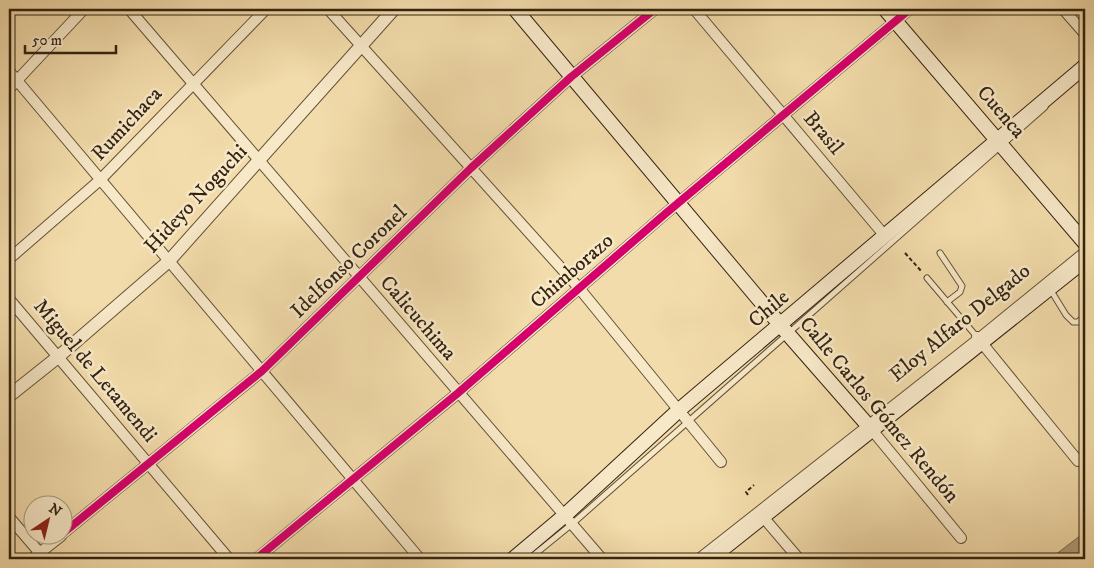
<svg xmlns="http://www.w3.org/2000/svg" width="1094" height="568" font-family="'IM FELL DW Pica',serif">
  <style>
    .water { fill: #b29d77; stroke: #7f6c4f }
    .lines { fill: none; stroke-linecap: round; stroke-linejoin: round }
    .service-casing { stroke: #635138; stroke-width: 7 }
    .minor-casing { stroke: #635138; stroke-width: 12 }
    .tertiary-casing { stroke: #635138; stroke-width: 14 }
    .secondary-casing { stroke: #332312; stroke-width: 16 }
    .path { stroke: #332312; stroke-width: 2; stroke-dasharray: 4 2.5; stroke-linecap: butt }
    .service { stroke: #f7e8c8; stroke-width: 5 }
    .minor { stroke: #f7e8c8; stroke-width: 10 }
    .tertiary { stroke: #f7e8c8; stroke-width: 12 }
    .secondary { stroke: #f7e8c8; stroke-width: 14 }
    .cycleway-casing { stroke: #f7e8c8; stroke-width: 11 }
    .cycleway { stroke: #d6006c; stroke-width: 8 }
    .labels { text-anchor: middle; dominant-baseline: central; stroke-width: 5; stroke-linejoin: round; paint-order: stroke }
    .street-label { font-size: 21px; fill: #332312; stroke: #f7e8c8 }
  </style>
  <rect width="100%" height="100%" fill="#f3dcab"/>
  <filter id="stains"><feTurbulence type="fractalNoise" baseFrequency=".004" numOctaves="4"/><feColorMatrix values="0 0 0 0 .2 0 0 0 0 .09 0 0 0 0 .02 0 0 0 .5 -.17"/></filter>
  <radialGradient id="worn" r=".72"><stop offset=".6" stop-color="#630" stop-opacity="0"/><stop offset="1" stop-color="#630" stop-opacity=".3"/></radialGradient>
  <polygon class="water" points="1085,532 1085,559 1052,559 1055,555"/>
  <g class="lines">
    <defs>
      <g id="service">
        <polyline points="940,253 962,286 960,292 947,302"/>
        <polyline points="927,278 977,337"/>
        <polyline points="1050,289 1066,315 1073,322 1078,322 1085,316"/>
        <polyline points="529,559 572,524 1045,107"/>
        <polyline points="695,559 977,337 1085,249"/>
      </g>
      <g id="minor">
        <polyline points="129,9 602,559"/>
        <polyline points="328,9 579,288 721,462"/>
        <polyline points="694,9 885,236"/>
        <polyline points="1063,9 1085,34"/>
        <polyline points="9,71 420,559"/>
        <polyline points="9,89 84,9"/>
        <polyline points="9,259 100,180 266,9"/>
        <polyline points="9,299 229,559"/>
        <polyline points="977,337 1078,461"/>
        <polyline points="872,430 961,538"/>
        <polyline points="9,517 45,559"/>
        <polyline points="763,517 799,559"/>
        <polyline points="62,534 262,371 471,168 571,77 655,9"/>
        <polyline points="32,559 61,536"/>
        <polyline points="256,559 458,393 665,214 910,9"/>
      </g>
      <polyline id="tertiary" points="9,396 58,357 169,261 394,9"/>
      <g id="secondary">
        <polyline points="515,9 788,334 872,430"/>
        <polyline points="885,9 1085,243"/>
        <polyline points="513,559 564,516 679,410 1085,66"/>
        <polyline points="710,559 1085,260"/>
      </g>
    </defs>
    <use href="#service" class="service-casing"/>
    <use href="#minor" class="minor-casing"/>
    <use href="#tertiary" class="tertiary-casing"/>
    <use href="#secondary" class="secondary-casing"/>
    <g class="path">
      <polyline points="905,253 922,272"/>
      <polyline points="748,495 746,492 754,485"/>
    </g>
    <use href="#service" class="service"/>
    <use href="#minor" class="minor"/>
    <use href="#tertiary" class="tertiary"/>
    <use href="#secondary" class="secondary"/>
    <defs>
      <g id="cycleway">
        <polyline points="62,534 262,371 471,168 571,77 655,9"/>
        <polyline points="256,559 458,393 665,214 910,9"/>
      </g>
    </defs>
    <use href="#cycleway" class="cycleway-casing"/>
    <use href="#cycleway" class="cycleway"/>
  </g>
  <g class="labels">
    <g class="street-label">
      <text transform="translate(1001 112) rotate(49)">Cuenca</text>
      <text transform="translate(127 124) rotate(-47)">Rumichaca</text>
      <text transform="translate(823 133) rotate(50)">Brasil</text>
      <text transform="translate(196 199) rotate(-47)">Hideyo Noguchi</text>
      <text transform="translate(349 262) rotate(-44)">Idelfonso Coronel</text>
      <text transform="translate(572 271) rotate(-41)">Chimborazo</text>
      <text transform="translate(769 309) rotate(-40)">Chile</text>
      <text transform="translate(418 318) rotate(49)">Calicuchima</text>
      <text transform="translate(960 323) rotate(-39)">Eloy Alfaro Delgado</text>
      <text transform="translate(95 371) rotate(50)">Miguel de Letamendi</text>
      <text transform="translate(879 410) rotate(50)">Calle Carlos Gómez Rendón</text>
    </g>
  </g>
  <rect width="1094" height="568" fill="none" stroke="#f3dcab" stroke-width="30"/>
  <rect x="10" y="10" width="1074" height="548" fill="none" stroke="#332312" stroke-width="2.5"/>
  <rect x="15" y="15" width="1064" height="538" fill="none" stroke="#332312"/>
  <g transform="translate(48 520) rotate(35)"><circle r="24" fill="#f7e8c8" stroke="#a9997f"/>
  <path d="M0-4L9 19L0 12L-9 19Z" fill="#8f2418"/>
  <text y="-8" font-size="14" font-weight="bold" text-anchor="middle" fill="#332312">N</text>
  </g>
  <path d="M25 45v8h91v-8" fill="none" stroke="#332312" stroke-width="2.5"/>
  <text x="32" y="45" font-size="15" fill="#332312" stroke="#f7e8c8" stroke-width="4" paint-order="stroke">50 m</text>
  <rect width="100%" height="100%" filter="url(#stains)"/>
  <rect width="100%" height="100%" fill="url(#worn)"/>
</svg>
